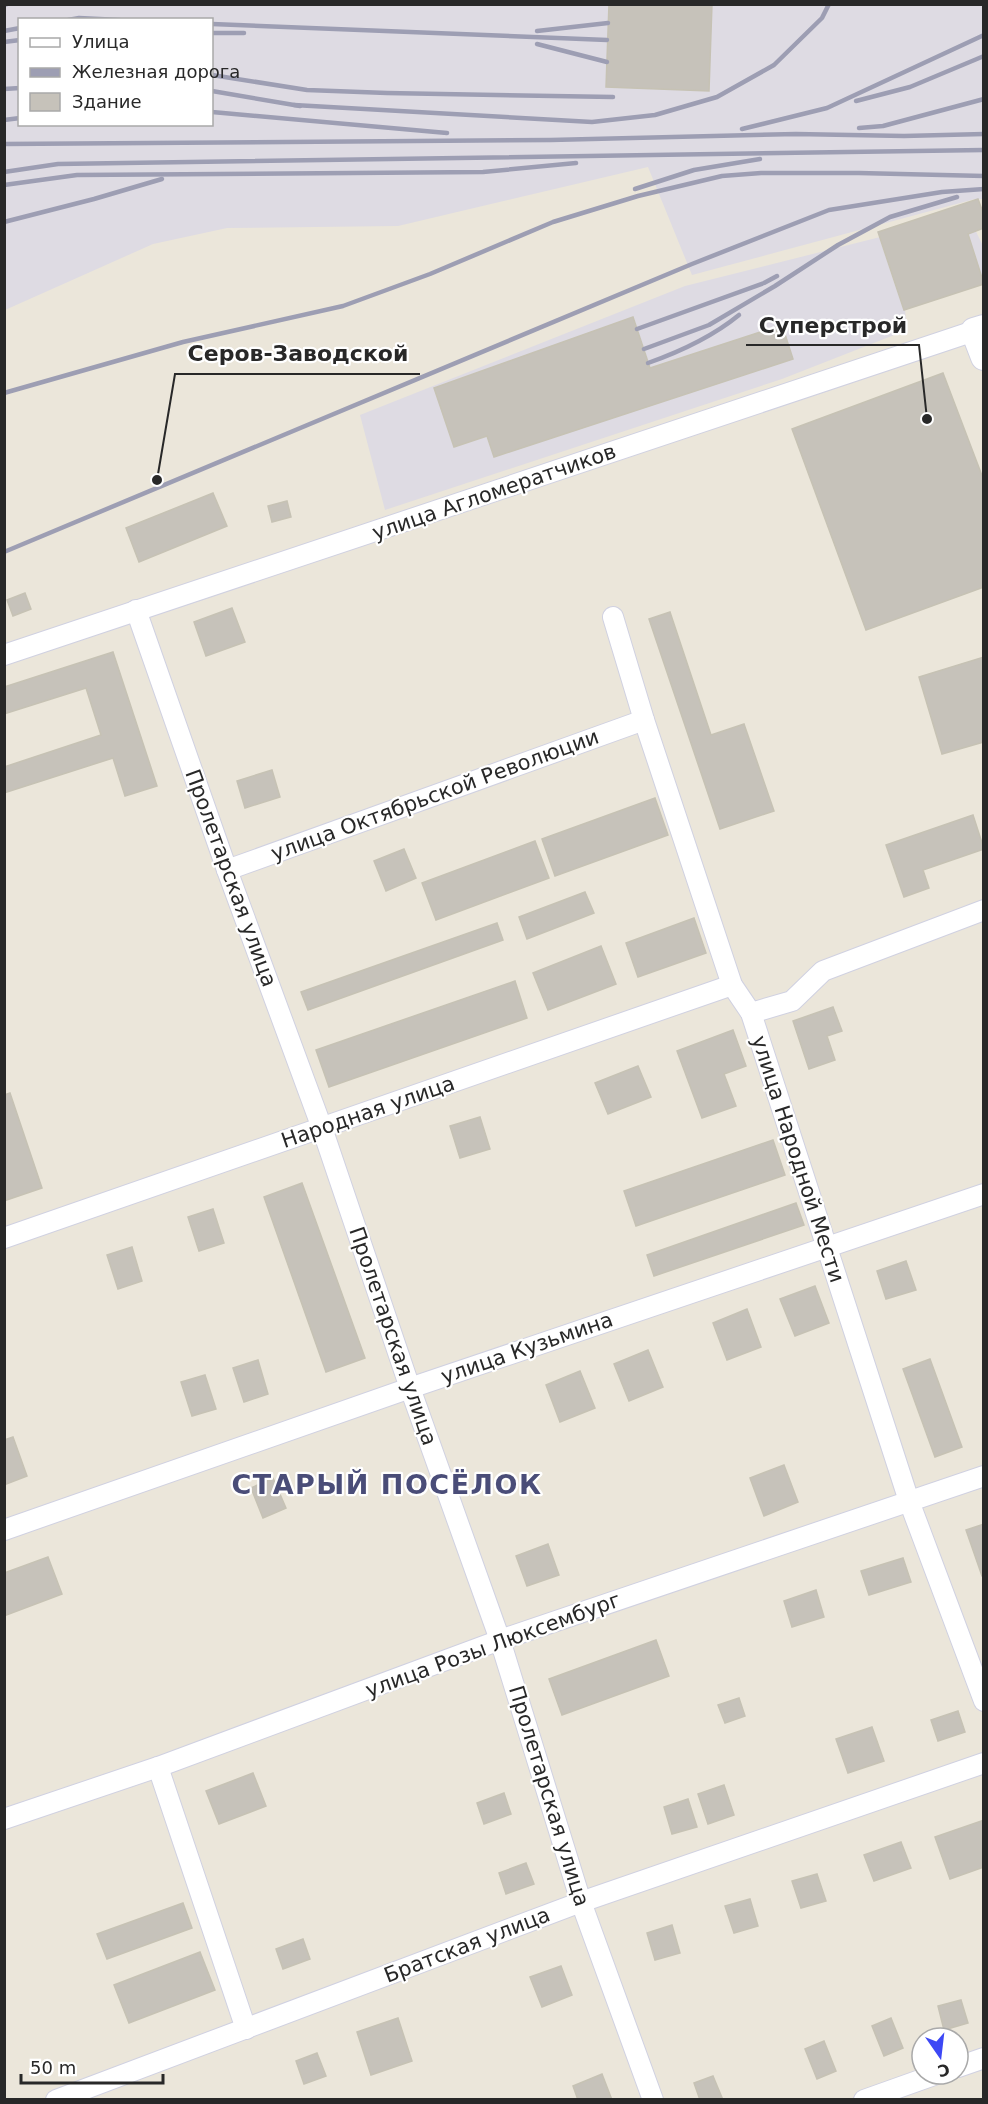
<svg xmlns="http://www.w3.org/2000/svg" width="988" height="2104" font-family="'DejaVu Sans',sans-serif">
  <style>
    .industrial { fill: #dedbe3; fill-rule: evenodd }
    .building { fill: #c6c2ba; stroke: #c6c2b4; stroke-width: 1.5 }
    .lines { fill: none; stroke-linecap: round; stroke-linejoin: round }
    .minor-casing { stroke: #d0d1e1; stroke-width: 22 }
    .tertiary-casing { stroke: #d0d1e1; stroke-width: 28 }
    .minor { stroke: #fff; stroke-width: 20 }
    .tertiary { stroke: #fff; stroke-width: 26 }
    .rail { stroke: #9d9eb3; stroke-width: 4.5 }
    .labels { text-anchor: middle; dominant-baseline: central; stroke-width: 4.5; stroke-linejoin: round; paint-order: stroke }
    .street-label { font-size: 21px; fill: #282828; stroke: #fff }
    .district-label { font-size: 27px; font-weight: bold; letter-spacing: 1.5px; fill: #4a4d78; stroke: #fff }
    .leader { fill: none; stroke: #282828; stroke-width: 2 }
    .callout-dot { fill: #282828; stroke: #fff; stroke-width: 2 }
    .callout-label { font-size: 22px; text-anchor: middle; font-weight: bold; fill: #282828; stroke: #fff; stroke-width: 4.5; stroke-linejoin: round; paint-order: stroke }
  </style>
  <rect width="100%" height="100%" fill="#ebe6da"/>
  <g class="industrial">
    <path d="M5,5H983V199H975L692,275L648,167L398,226L227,228L153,244L5,310ZM20,20H212V124H20Z"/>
    <polygon points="968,215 983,246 983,284 905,310 907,330 782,379 385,510 360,415 685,286"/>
  </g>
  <g class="building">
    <polygon points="609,4 712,4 709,91 606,87"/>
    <polygon points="978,199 984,215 984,228 968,234 984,284 904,310 878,232"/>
    <polygon points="633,317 650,368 782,325 793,359 494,457 487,436 454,447 434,388"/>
    <polygon points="943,373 984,481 984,587 866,630 792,429"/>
    <polygon points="213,493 227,526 139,562 126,528"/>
    <polygon points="287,501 291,517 272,522 268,506"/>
    <polygon points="25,593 31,609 13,616 7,600"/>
    <polygon points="232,608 245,642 206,656 194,622"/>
    <polygon points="670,612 711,735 744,724 774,811 720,829 649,619"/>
    <polygon points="113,652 157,786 125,796 113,758 4,793 4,767 101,735 86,688 4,714 4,687"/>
    <polygon points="984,657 984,742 942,754 919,677"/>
    <polygon points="272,770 280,797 245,808 237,781"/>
    <polygon points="655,798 668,835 555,876 542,839"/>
    <polygon points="973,815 984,849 923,870 929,888 904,897 886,845"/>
    <polygon points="535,841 549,878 436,920 422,883"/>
    <polygon points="404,849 416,878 386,891 374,861"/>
    <polygon points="585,892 594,913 527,939 519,917"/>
    <polygon points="694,918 706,953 638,977 626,943"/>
    <polygon points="497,923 503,940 308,1010 301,992"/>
    <polygon points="601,946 616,984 548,1010 533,973"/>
    <polygon points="515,981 527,1018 329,1087 316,1050"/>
    <polygon points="833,1007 842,1031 827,1036 835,1060 809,1069 793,1021"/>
    <polygon points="733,1030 746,1066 724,1074 736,1106 702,1118 677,1051"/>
    <polygon points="638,1066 651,1097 608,1114 595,1083"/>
    <polygon points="10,1093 42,1188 4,1201 4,1095"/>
    <polygon points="480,1117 490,1149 460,1158 450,1126"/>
    <polygon points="773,1140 785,1175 636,1226 624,1191"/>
    <polygon points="302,1183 365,1358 326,1372 264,1197"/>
    <polygon points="796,1203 804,1225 654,1276 647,1255"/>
    <polygon points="213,1209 224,1243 199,1251 188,1217"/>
    <polygon points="132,1247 142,1281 118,1289 107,1255"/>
    <polygon points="906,1261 916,1290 886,1299 877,1271"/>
    <polygon points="815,1286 829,1323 795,1336 780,1299"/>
    <polygon points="747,1309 761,1347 727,1360 713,1323"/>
    <polygon points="648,1350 663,1387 629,1401 614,1364"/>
    <polygon points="930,1359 962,1447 935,1457 903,1369"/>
    <polygon points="258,1360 268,1394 244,1402 233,1368"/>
    <polygon points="580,1371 595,1408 560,1422 546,1385"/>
    <polygon points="205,1375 216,1409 192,1416 181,1382"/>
    <polygon points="13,1437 27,1476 4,1485 4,1440"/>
    <polygon points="784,1465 798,1502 764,1516 750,1478"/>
    <polygon points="273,1478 286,1508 263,1518 251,1488"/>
    <polygon points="984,1524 984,1576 982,1576 966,1530"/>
    <polygon points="548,1544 559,1575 527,1586 516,1556"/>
    <polygon points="48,1557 62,1594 4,1616 4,1573"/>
    <polygon points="903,1558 911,1582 869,1595 861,1571"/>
    <polygon points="816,1590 824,1617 792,1627 784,1601"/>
    <polygon points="656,1640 669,1676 562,1715 549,1679"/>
    <polygon points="739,1698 745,1716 725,1723 718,1705"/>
    <polygon points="958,1711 965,1732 938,1741 931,1720"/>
    <polygon points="872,1727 884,1761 848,1773 836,1739"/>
    <polygon points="253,1773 266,1806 219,1824 206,1791"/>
    <polygon points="724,1785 734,1815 708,1824 698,1794"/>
    <polygon points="504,1793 511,1814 484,1824 477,1803"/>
    <polygon points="688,1799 697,1827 672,1834 664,1807"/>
    <polygon points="984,1820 984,1867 950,1879 935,1837"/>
    <polygon points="901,1842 911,1868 874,1881 864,1855"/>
    <polygon points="526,1863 534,1884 506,1894 499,1873"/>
    <polygon points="817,1874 826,1901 801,1908 792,1881"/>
    <polygon points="750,1899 758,1926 734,1933 725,1906"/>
    <polygon points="183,1903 192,1928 107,1959 97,1934"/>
    <polygon points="672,1925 680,1953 655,1960 647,1933"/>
    <polygon points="303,1939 310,1959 283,1969 276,1949"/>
    <polygon points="200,1952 215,1990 129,2023 114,1985"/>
    <polygon points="561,1966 572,1995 542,2007 530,1977"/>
    <polygon points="961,2000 968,2023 944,2030 938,2006"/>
    <polygon points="398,2018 412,2061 371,2075 357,2032"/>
    <polygon points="891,2018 903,2048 884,2056 872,2026"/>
    <polygon points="824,2041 836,2071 817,2079 805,2049"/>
    <polygon points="317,2053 326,2076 304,2084 296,2061"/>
    <polygon points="602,2074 612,2100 578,2100 573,2086"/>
    <polygon points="713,2076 723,2100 700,2100 694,2083"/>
  </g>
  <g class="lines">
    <defs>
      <g id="minor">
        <polyline points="136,610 227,870 322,1128 410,1388 500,1640 581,1902 653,2100"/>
        <polyline points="613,617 644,720 732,985 751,1013 909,1501 984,1701"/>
        <polyline points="4,655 974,331"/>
        <polyline points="227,870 644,720"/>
        <polyline points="751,1013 792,1001 823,971 984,910"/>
        <polyline points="4,1238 732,985"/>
        <polyline points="4,1530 410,1388 984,1194"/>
        <polyline points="158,1767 246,2029"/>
        <polyline points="4,1819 158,1767 500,1640 984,1476"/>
        <polyline points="958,2067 984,2058"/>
        <polyline points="56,2100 581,1902 984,1763"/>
        <polyline points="864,2100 937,2074"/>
      </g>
      <polyline id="tertiary" points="984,328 974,331 984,357"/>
    </defs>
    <use href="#minor" class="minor-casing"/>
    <use href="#tertiary" class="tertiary-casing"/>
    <use href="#minor" class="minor"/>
    <use href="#tertiary" class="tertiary"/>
    <g class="rail">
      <polyline points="4,5 7,4"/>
      <polyline points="68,20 79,18 120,20"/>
      <polyline points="212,24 607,40"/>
      <polyline points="4,31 20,28"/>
      <polyline points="537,31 608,23"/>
      <polyline points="212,33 244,33"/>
      <polyline points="4,42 20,40"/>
      <polyline points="537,44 607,62"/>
      <polyline points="212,75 307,90 387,93 613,97"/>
      <polyline points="4,89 20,88"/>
      <polyline points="212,91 300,106"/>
      <polyline points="856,101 910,87 984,56"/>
      <polyline points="294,105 592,122 655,115 717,97 774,65 822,18 829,4"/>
      <polyline points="212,112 447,133"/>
      <polyline points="4,120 20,118"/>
      <polyline points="859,128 883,126 984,99"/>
      <polyline points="742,129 827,108 984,35"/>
      <polyline points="4,144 551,140 796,134 904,136 984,134"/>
      <polyline points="4,172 58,164 984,150"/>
      <polyline points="4,185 77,175 483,172 576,163"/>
      <polyline points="635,189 694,170 760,159"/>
      <polyline points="4,222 94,199 162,179"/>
      <polyline points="637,329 764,283 777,276"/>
      <polyline points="644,349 709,325 775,286 838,245 890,217 957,197"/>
      <path d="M648,363C682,351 712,337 739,315"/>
      <polyline points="4,393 183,342 343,306 430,274 553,222 638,196 722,176 761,173 859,173 984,176"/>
      <polyline points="4,552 692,264 829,210 942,192 984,189"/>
    </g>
  </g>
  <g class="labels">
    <g class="street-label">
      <text transform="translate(494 492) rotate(-19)">улица Агломератчиков</text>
      <text transform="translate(435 795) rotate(-20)">улица Октябрьской Революции</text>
      <text transform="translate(231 878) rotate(70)">Пролетарская улица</text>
      <text transform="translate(368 1112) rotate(-19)">Народная улица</text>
      <text transform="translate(798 1159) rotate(72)">улица Народной Мести</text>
      <text transform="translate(393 1336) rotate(71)">Пролетарская улица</text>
      <text transform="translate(527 1348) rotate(-19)">улица Кузьмина</text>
      <text transform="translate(493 1645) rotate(-20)">улица Розы Люксембург</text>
      <text transform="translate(549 1796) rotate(73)">Пролетарская улица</text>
      <text transform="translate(467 1945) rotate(-21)">Братская улица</text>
    </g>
    <g class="district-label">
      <text x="387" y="1484">СТАРЫЙ ПОСЁЛОК</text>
    </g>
  </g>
  <path class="leader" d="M927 419L919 345H746M157 480L175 374H420"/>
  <g class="callout-dot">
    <circle cx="927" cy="419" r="6"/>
    <circle cx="157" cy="480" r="6"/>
  </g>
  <g class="callout-label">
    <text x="833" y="333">Суперстрой</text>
    <text x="298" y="361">Серов-Заводской</text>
  </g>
  <rect width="988" height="2104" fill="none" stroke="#282828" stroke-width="12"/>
  <rect x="18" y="18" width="195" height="108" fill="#ffffff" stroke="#a9a9a9" stroke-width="1.5"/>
  <rect x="30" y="38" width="30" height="9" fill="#ffffff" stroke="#a9a9a9" stroke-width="1.5"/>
  <text x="72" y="48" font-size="18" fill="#282828">Улица</text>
  <rect x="30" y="68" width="30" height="9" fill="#9d9eb3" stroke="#a9a9a9" stroke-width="1.5"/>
  <text x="72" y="78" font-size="18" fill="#282828">Железная дорога</text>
  <rect x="30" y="93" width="30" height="18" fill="#c6c2ba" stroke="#a9a9a9" stroke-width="1.5"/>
  <text x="72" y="108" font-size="18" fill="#282828">Здание</text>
  <g transform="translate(940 2056) rotate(166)"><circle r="28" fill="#ffffff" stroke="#a9a9a9" stroke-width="1.5"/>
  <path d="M0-4.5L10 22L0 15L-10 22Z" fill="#3d48f5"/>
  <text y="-9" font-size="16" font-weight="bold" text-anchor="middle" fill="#282828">С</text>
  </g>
  <path d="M21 2074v9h142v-9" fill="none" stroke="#282828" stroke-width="3"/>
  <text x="30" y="2074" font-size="18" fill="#282828" stroke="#ffffff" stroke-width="4.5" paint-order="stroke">50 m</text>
</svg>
